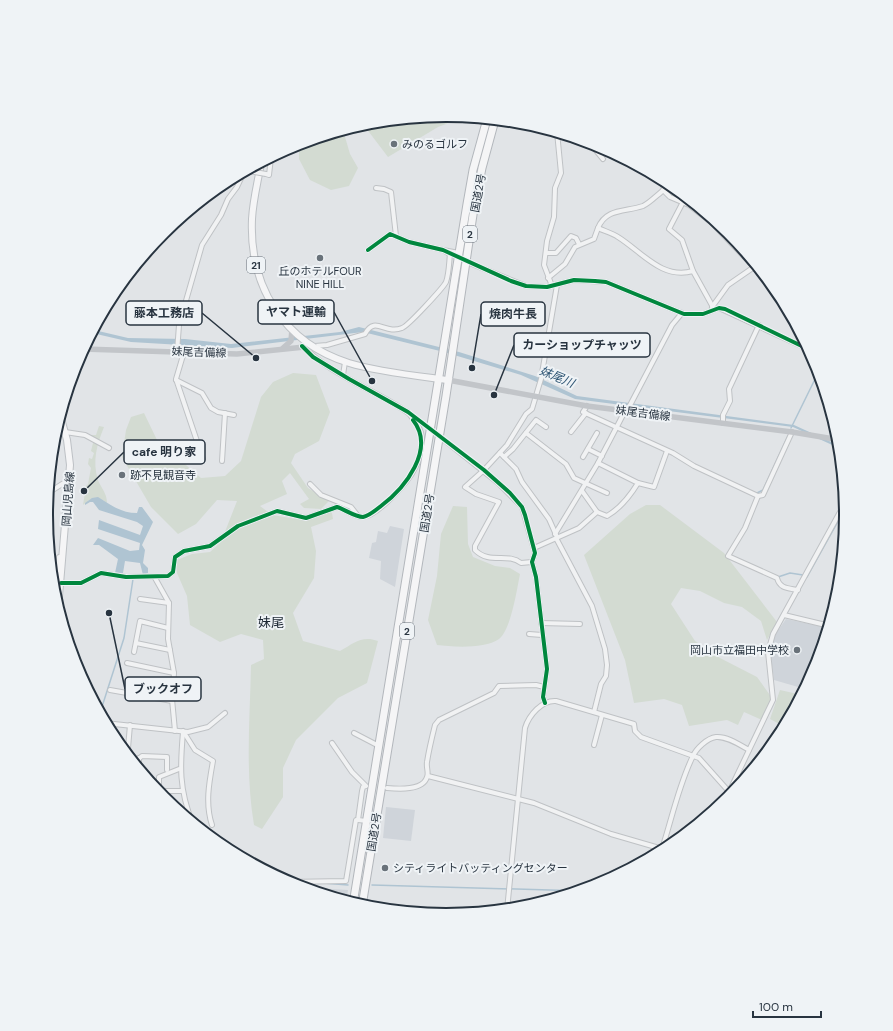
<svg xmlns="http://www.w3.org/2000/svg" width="893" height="1031" font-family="'DM Sans','Noto Sans JP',sans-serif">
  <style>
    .built { fill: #cfd4da }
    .green { fill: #d3dbd2 }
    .water { fill: #afc4d2 }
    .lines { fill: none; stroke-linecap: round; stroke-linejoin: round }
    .stream { stroke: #afc4d2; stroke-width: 1.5 }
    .minor-tunnel { stroke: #bcc1c6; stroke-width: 4; stroke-dasharray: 4 2; stroke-linecap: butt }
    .minor-casing { stroke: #bfc2c5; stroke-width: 6 }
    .primary-casing { stroke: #bdc1c5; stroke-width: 8 }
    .trunk-casing { stroke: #b3b7bc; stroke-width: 9 }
    .minor { stroke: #f1f2f3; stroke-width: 4 }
    .secondary { stroke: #c2c5c9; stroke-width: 5.5 }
    .primary { stroke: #f5f5f6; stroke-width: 6 }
    .trunk { stroke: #f5f5f6; stroke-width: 7 }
    .minor-bridge-casing { stroke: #bfc2c5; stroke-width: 6; stroke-linecap: butt }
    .minor-bridge { stroke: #f1f2f3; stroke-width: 4 }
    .cycleway-casing { stroke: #eff3f6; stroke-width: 6 }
    .cycleway { stroke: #00873e; stroke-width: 4 }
    .poi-dot { fill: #69727a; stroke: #eff3f6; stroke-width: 1.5 }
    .labels { text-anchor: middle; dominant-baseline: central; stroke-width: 4; stroke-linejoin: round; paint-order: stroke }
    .shield { fill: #eff3f6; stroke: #646d77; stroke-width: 1 }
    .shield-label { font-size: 10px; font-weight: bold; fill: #283440 }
    .poi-label { font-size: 11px; fill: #283440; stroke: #eff3f6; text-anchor: start }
    .street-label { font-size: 11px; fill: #283440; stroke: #eff3f6 }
    .water-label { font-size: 12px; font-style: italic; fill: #315775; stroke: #eff3f6 }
    .quarter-label { font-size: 13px; fill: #1a2531; stroke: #eff3f6 }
    .rim { fill: none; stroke: #283440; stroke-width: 2 }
    .leader { fill: none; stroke: #283440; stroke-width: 1.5 }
    .callout-dot { fill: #283440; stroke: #eff3f6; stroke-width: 1.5 }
    .callout { fill: #eff3f6; stroke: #283440; stroke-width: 1.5 }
    .callout-label { font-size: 12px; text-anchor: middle; font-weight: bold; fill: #283440 }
  </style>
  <rect width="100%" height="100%" fill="#e1e4e7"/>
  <g class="built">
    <polygon points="390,526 404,529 395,587 380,579 381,561 369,558 372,543 376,542 378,531 387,533"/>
    <polygon points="786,619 829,628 816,669 805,689 774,680 771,658 772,643 775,635"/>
    <polygon points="386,807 415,810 411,841 383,838"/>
    <polygon points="298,887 348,890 346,902"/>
  </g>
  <g class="green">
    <polygon points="447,115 465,117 438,127 388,157 366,128 369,123"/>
    <polygon points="343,130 350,154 358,168 349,186 331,190 310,180 299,159 299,144"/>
    <polygon points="676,188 677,189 691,200 680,200 667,192 668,189"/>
    <path d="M293,373L316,375L330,412L319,441L295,454L291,463L308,488L329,501L321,509L304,508L300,504L309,499L290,473L282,481L287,494L260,506L272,515L297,519H309L327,511L332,513L333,519L311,527L316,551L314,578L293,613L303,641L340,651C354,643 362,635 378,641L367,683L338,698L296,740L283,768V797L262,829L254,825C245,772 250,718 251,665L264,659L263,640L241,634L220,642L190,625L187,596L177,573V560L192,554L210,552L221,542L237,501L217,500L196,524L178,534L151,507L122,457L126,430L131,417L144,413L157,440L201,478L225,476L241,461L261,397L273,382Z"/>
    <path d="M99,426L104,427C97,444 92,461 98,480C101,488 107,493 107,503C97,495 91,498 83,505L86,486L88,484L91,468L88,464L89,458L92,459L94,453L91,451L94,439L87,435H96Z"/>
    <polygon points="646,505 660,505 724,553 777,622 767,640 761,621 742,607 724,603 700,591 681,588 671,604 695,641 720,658 757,677 772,698 762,720 744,712 738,725 727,720 689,726 682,705 664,699 634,703 625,660 584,555 630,514"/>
    <path d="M453,506L467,507L468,544L473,557L495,566L510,568L520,574C517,589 511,630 499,639C485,649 453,647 437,645L428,620L437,576L441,534Z"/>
    <polygon points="780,690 802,695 785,727 770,719"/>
  </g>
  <g class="water">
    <polygon points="359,327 459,352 535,376 577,396 794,425 840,446 841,449 793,427 575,399 521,375 444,352 363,332 232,348 131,342 92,333 94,330 128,338 185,339 231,344 340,332"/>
    <path d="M98,497C111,505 121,513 137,513L139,507H142L153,522L142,545L145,550L143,563L148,568V573L143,575L140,563L125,561L123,573H115L118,559L99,545H93L98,538L130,551L139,550L140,543L98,529L99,520L140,535L143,526L137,522L99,510L93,502H90L85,505V503L92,498Z"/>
  </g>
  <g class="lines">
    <g class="stream">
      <polyline points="791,428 819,371"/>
      <polyline points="755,493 757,493 763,490 788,436"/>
      <polyline points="778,577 790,573 803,575"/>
      <polyline points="807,577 846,507"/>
      <polyline points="100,713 124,638 133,579"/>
      <polyline points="614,878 623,866 633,868"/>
      <polyline points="292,885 323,883 348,885"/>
      <polyline points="372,885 583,891"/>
    </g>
    <g class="minor-tunnel">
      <polyline points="451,255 472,264"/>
      <polyline points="423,424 440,437"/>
    </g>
    <defs>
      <g id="minor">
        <polyline points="589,142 603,159"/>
        <polyline points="612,152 619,157 623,158"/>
        <polyline points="266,174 269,175 271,158"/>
        <path d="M658,177L665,189C658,194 650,203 643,206C625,212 606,208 598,228C604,231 612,233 618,237C642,252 662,280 693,271L714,309"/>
        <polyline points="376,188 384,189 391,192 396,236"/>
        <polyline points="663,190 670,197 689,205 712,223 754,267"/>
        <polyline points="683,202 669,229 682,240 693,271"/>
        <polyline points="368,250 390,234 409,242 443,250 451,255"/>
        <polyline points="443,250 459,253"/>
        <polyline points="546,253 556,253 571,236 576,238 579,244"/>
        <polyline points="472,264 526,286 547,287 574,280 606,282 684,314 703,314 719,308 810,350"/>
        <polyline points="548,278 565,264 575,247 594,239 598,228"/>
        <polyline points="552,286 544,265 547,241 554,217 555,188 561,173 557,132"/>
        <polyline points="712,307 728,285 757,265"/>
        <path d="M302,346C337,380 386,393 423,424"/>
        <path d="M315,346L327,345L365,334C375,315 385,335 402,328C408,326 443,288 446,282C449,274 449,263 450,254"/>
        <polyline points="177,352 179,325 202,245 221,215 228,199 237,187 244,172"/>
        <polyline points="184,352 176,379 203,459"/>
        <polyline points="343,375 345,362"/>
        <polyline points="176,380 202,393 211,408 218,412 234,415"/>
        <polyline points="587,406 583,412 673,453 694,466 758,496 763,495 792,432"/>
        <polyline points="627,411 672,325 682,313"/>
        <polyline points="723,423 723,415 730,401 729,389 759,325"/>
        <polyline points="65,432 85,435 109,448"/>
        <polyline points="571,432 586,413"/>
        <polyline points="526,433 566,464 574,478 607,493"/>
        <polyline points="444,440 498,483 522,507 535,553 532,562 536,577 547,669 543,697 545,703"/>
        <polyline points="588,449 602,456"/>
        <polyline points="500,453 516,469 522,482 549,519 557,537"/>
        <polyline points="504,457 513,449 536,420 546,427"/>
        <polyline points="583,457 597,433"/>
        <polyline points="222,461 225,413"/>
        <polyline points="638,483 654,487 667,451"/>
        <polyline points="310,484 321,495 351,507 358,516"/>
        <polyline points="582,491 597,512"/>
        <polyline points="48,493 70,479"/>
        <path d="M758,496L745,528L728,556L777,578C780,589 788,588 798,590"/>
        <polyline points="555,534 598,463"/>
        <polyline points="556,538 592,606 605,649 607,665 606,676 601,684 594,712"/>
        <path d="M534,548L579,528L597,512L607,516C621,508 630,496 638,483L598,463L625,411"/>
        <path d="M532,562L521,563C507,552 490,565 475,550V546L499,502L476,494L465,487L484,470L507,445L526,414L532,409L541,379L557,285"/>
        <polyline points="155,578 169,603 168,639 174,673 172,699 175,731"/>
        <polyline points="53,583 56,584 56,599 59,599"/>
        <path d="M61,583H81L101,573L126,577L168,576L173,572L175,557L184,551L210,546L238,526L277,511L306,518L337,507C345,509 354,517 362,517C377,517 409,481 415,468C419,461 422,446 422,438C422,428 413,420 408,412"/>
        <polyline points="56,584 59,557 62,557"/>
        <polyline points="140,599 169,603"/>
        <polyline points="784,615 830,626"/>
        <polyline points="541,623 580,624"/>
        <polyline points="529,634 542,635"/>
        <polyline points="136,643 170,650"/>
        <polyline points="134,652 140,621 168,628"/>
        <polyline points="127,663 174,673"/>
        <polyline points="130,683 173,693"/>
        <polyline points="110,690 172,701"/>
        <polyline points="105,723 188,732 208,727 225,713"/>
        <polyline points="109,730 109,723"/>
        <path d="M183,731L195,750L213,761C209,783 205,804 212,825"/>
        <path d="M183,732C180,767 179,788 192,822"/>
        <polyline points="354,733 379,746"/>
        <polyline points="332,743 352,772 366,786 363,787 362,791 358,820 367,821"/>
        <polyline points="594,745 602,715"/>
        <polyline points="128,748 130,725"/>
        <polyline points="133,761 136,761 142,756 167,757 167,770"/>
        <polyline points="139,769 139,758"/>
        <polyline points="428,776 534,803 611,834 666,850"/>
        <path d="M387,788C398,789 423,791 427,777C429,773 426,767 427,762C429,749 432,737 435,725L439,720L494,693L499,686L536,685L544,687"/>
        <polyline points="157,791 182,791"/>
        <polyline points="729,792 773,700 768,652 773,634 846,501"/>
        <polyline points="159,793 159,777 179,769"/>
        <polyline points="179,811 188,811"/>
        <path d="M662,849C672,818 679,784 693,756C696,749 707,738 716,737C727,736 740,745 749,750"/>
        <polyline points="286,882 346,881 356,820 358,820"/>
        <path d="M507,910L525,728C529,715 542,700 556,701L634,724L635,731L641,737L699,758L732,795"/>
      </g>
      <g id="primary">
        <path d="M261,163C258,181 253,200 252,219C249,287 284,343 349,363C378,372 418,376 448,380"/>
        <polyline points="58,608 70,465 67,440 60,415"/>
      </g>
      <g id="trunk">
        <polyline points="353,904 467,204 473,170 487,119"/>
        <polyline points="362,906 446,396 474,208 482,168 495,120"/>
      </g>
    </defs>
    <use href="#minor" class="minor-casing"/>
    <use href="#primary" class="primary-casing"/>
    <use href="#trunk" class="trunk-casing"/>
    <use href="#minor" class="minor"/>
    <g class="secondary">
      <polyline points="283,348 291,341 292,329"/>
      <polyline points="83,349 237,354 314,346"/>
      <polyline points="448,380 587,406 792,432 840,440"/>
    </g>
    <use href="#primary" class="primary"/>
    <use href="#trunk" class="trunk"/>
    <defs>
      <polyline id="minor-bridge" points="249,171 266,174"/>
    </defs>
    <use href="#minor-bridge" class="minor-bridge-casing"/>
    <use href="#minor-bridge" class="minor-bridge"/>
    <defs>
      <g id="cycleway">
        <polyline points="368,250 390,234 409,242 443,250 511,281 526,286 547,287 574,280 595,281 606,282 684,314 703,314 719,308 725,309 810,350"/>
        <polyline points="302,346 313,357 349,379 408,412 484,470 510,493 522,507 525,515 535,553 532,562 536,577 547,669 543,697 545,703"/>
        <path d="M61,583H81L101,573L126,577L168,576L173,572L175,557L184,551L210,546L238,526L277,511L306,518L337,507C344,509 355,517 363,517C369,516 376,510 381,506C405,488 436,449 413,420"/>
      </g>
    </defs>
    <use href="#cycleway" class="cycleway-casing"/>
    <use href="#cycleway" class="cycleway"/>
  </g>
  <g class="poi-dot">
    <circle cx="394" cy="144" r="4"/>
    <circle cx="320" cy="258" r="4"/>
    <circle cx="122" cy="475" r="4"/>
    <circle cx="797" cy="650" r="4"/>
    <circle cx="385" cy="868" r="4"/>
  </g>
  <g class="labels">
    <g class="shield">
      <rect x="463" y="226" width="14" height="16" rx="3"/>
      <rect x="247" y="257" width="18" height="16" rx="3"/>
      <rect x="400" y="623" width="14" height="16" rx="3"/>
    </g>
    <g class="shield-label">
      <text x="470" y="234">2</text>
      <text x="256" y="265">21</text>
      <text x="407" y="631">2</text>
    </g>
    <g class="poi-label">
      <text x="402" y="144">みのるゴルフ</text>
      <text x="320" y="271" text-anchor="middle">丘のホテルFOUR<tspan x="320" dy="13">NINE HILL</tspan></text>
      <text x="130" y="475">跡不見観音寺</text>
      <text x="789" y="650" text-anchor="end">岡山市立福田中学校</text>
      <text x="393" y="868">シティライトバッティングセンター</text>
    </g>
    <g class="street-label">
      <text transform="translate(478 193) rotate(-80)">国道2号</text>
      <text transform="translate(199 352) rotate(2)">妹尾吉備線</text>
      <text transform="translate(643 413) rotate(7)">妹尾吉備線</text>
      <text transform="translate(68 499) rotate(-86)">岡山児島線</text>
      <text transform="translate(427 513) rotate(-81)">国道2号</text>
      <text transform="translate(374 832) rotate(-81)">国道2号</text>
    </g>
    <g class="water-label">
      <text transform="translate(557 377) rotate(23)">妹尾川</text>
    </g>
    <g class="quarter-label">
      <text x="271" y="622">妹尾</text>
    </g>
  </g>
  <path d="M0 0H893V1031H0ZM53 515a393 393 0 1 1 786 0a393 393 0 1 1-786 0Z" fill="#eff3f6" fill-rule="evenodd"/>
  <path class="rim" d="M53 515a393 393 0 1 1 786 0a393 393 0 1 1-786 0Z"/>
  <path class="leader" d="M372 381L334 312M256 358L202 313M472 368L481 314M494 395L514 345M84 491L124 452M109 613L125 689"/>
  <g class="callout-dot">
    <circle cx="372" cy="381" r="4"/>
    <circle cx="256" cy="358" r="4"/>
    <circle cx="472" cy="368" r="4"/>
    <circle cx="494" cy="395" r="4"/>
    <circle cx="84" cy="491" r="4"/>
    <circle cx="109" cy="613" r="4"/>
  </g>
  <g class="callout">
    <rect x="258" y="300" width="76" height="24" rx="4"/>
    <rect x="126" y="301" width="76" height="24" rx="4"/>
    <rect x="481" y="302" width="64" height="24" rx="4"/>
    <rect x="514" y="333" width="136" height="24" rx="4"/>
    <rect x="124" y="440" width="81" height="24" rx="4"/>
    <rect x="125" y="677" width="76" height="24" rx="4"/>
  </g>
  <g class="callout-label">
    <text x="296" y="316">ヤマト運輸</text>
    <text x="164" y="317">藤本工務店</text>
    <text x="513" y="318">焼肉牛長</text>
    <text x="582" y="349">カーショップチャッツ</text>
    <text x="164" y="456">cafe 明り家</text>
    <text x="163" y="693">ブックオフ</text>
  </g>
  <path d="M753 1011v6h68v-6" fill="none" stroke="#283440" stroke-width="2"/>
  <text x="759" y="1011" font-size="12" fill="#283440" stroke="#eff3f6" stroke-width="3" paint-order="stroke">100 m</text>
</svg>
